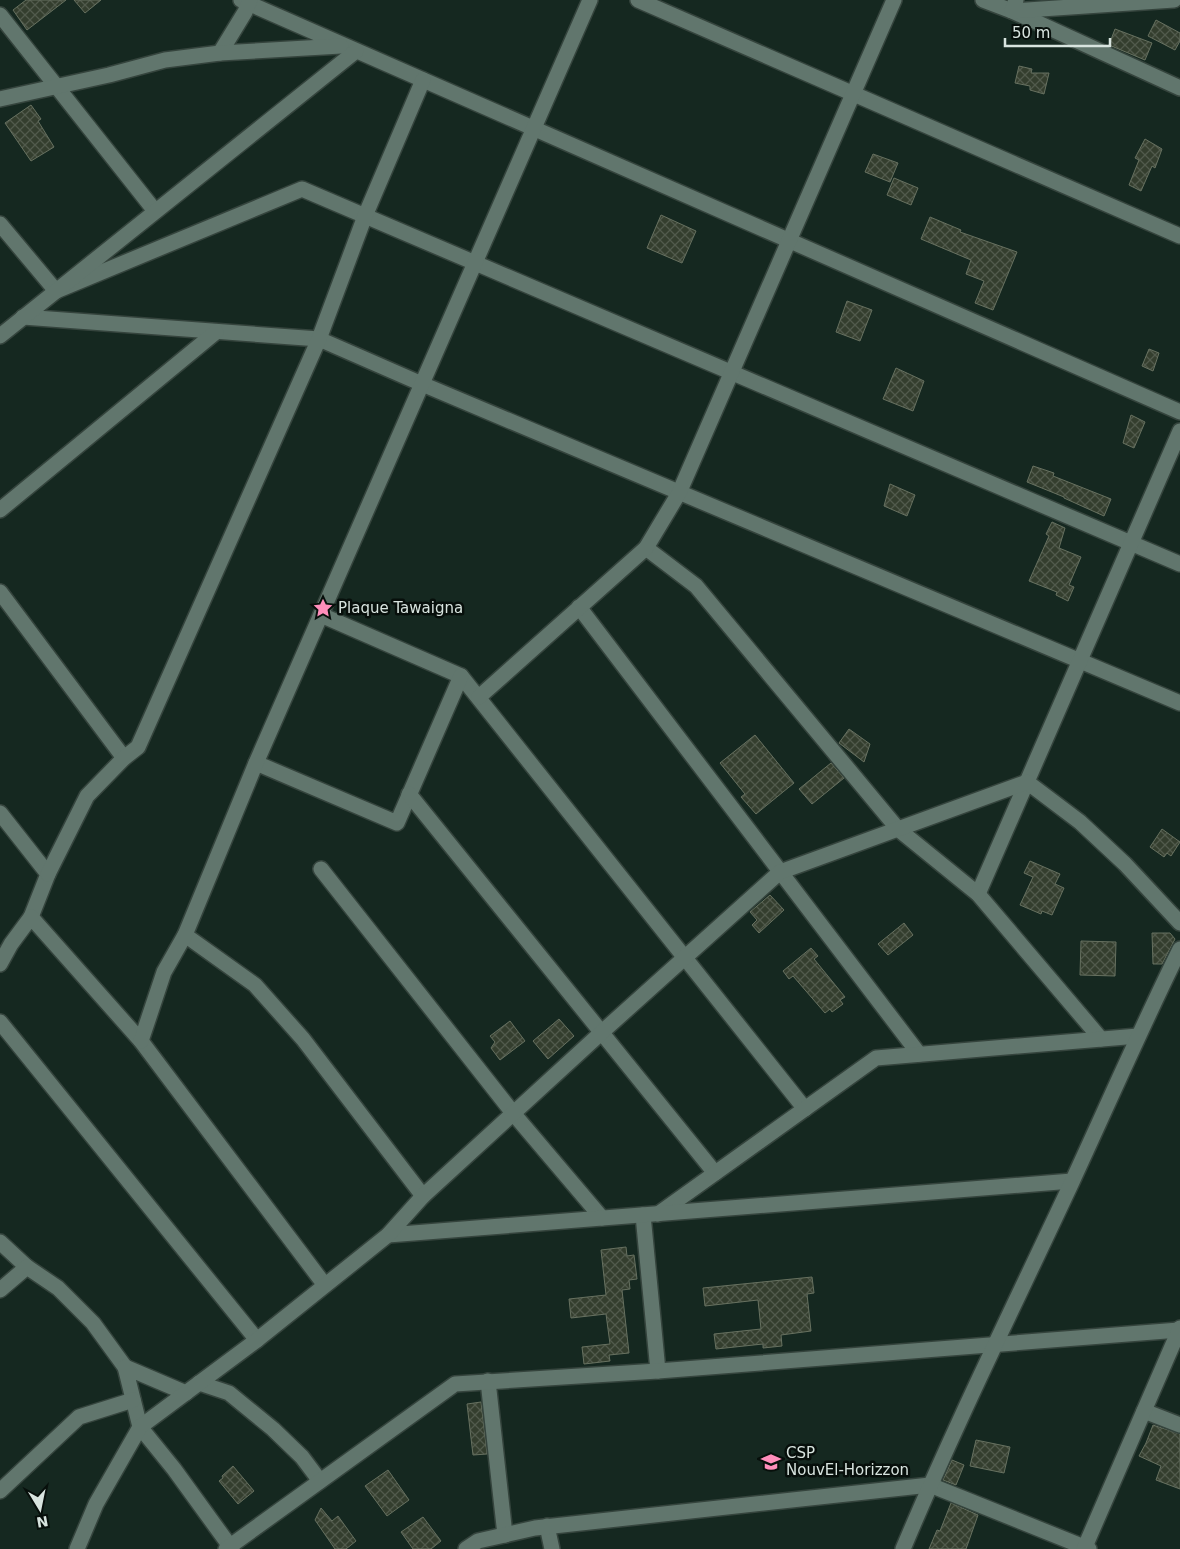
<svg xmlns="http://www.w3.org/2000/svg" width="1180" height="1549" font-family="'DejaVu Sans',sans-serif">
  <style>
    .building { fill: url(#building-cross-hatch); stroke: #677160 }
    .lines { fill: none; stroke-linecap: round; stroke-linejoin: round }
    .street-casing { stroke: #35443d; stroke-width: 18 }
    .street { stroke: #61766d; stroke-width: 15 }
    .labels { text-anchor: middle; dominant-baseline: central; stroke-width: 5; stroke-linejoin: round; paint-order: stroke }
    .poi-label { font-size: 15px; fill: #d8e4df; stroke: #070f0b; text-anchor: start }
  </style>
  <defs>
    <pattern id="building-cross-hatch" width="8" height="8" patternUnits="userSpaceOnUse" patternTransform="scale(1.25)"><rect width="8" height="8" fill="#343e2e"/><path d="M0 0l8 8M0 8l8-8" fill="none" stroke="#515a4c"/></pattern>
  </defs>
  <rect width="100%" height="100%" fill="#152820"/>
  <g class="building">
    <polygon points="26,0 66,0 27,30 13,10"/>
    <polygon points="74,0 101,0 85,13"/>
    <polygon points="1156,20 1180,33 1180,41 1175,50 1148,36"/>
    <polygon points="1115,29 1152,43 1145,60 1109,45"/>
    <polygon points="1019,66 1032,69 1031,73 1049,73 1044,94 1030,90 1030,86 1015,83"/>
    <polygon points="31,105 41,119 38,121 54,147 31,161 5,123"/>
    <polygon points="1145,139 1162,149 1155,168 1152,166 1141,191 1129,185 1139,160 1135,158"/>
    <polygon points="873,154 898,163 890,182 865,172"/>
    <polygon points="894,178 918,188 911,205 887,195"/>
    <polygon points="661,215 696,231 682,263 647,248"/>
    <polygon points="930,217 961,230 960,232 1017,252 993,310 975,303 984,281 966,274 971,260 921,239"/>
    <polygon points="847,301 872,310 860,341 836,332"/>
    <polygon points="1149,349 1159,353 1153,371 1142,366"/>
    <polygon points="896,368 924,381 913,411 883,399"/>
    <polygon points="1131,415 1145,422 1134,448 1123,443"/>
    <polygon points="1033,466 1054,473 1053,476 1111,499 1104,516 1064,498 1064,497 1027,482"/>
    <polygon points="890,484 915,495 907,516 884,506"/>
    <polygon points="1052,522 1065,528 1059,548 1081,557 1069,585 1074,587 1068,601 1056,595 1057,592 1029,581 1049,536 1046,534"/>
    <polygon points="849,729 870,744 864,762 839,743"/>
    <polygon points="755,735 794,783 756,814 741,797 745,794 720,763"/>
    <polygon points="831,763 844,778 812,804 799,789"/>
    <polygon points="1162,829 1180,842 1171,856 1167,853 1164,857 1150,847"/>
    <polygon points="1030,861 1060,874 1055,884 1064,888 1052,915 1042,911 1041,914 1020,905 1033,877 1024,873"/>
    <polygon points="770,895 784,910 759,933 752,925 757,920 750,912"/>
    <polygon points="904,923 913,935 888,955 878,944"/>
    <polygon points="1152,933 1170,933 1175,939 1162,964 1153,964"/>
    <polygon points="1081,941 1116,942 1115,976 1080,975"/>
    <polygon points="811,948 818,956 814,959 845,997 840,1000 843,1004 832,1012 830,1009 825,1013 793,976 789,979 783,971"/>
    <polygon points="559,1019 574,1036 548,1059 533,1041"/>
    <polygon points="510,1021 525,1041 500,1060 491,1048 495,1042 490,1036"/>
    <polygon points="626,1247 627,1256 634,1255 637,1279 629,1280 630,1289 622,1290 629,1353 609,1355 610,1361 584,1364 582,1347 610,1344 606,1314 571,1318 569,1299 606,1295 601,1250"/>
    <polygon points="812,1277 814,1293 807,1294 811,1331 781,1335 782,1346 763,1348 763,1344 716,1349 714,1334 761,1329 758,1300 705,1306 703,1288"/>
    <polygon points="481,1402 487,1454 473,1455 467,1404"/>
    <polygon points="1153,1425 1180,1434 1180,1489 1156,1480 1161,1466 1139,1456 1146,1443"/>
    <polygon points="976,1440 1010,1447 1004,1473 970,1466"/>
    <polygon points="952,1460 964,1465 956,1485 943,1480"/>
    <polygon points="233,1466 254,1491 238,1504 219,1481 223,1478 222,1476"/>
    <polygon points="388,1470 409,1500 387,1516 365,1486"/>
    <polygon points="951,1503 978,1515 966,1549 929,1549 937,1530 940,1531"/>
    <polygon points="321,1508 332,1521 338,1516 356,1541 346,1549 335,1549 315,1520"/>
    <polygon points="423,1517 441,1541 431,1549 413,1549 401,1532"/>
  </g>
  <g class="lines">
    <defs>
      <g id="street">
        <polyline points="241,0 1180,412"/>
        <polyline points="638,0 1180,236"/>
        <polyline points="983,0 1012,11 1180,88"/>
        <polyline points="1016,0 1012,11 1174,0"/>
        <polyline points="0,15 155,211"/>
        <polyline points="220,53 245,12 250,0"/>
        <polyline points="0,99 109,75 165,60 220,53 341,46"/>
        <polyline points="0,224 56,291 302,189 1180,564"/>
        <polyline points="23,317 319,339 422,384 1180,703"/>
        <polyline points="0,336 356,51"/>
        <polyline points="0,510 216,332"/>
        <polyline points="646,548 696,586 898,829 978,894 1101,1039"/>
        <polyline points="0,592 124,758"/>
        <polyline points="579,607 919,1054"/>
        <polyline points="321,615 461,676 805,1109"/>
        <polyline points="479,697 646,548 679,493 894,0"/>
        <polyline points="256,763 397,823 461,676"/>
        <polyline points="409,794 715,1173"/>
        <polyline points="0,813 48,874 31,917"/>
        <polyline points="321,869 513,1113 602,1218"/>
        <polyline points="48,874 87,796 124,758 138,747 319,339 365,216 423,80"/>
        <polyline points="978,894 1180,431"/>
        <polyline points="185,935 255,985 303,1039 423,1196"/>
        <polyline points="0,964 11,944 31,917 141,1041 324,1284"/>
        <polyline points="0,1022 257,1340"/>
        <polyline points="141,1041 164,972 185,935 256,763 590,0"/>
        <polyline points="658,1214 876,1058 1138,1036"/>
        <polyline points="643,1215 658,1371"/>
        <polyline points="388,1235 1072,1181"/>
        <polyline points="0,1242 27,1267"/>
        <polyline points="0,1290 27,1267 58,1288 93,1323 125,1367"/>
        <polyline points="488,1381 505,1535"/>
        <polyline points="199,1383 229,1393 273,1429 302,1457 320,1481"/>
        <polyline points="186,1393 125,1367 140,1427 174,1469 232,1549"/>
        <polyline points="1144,1411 1180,1425"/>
        <polyline points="0,1491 79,1417 133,1400"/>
        <polyline points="547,1526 552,1549"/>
        <polyline points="77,1549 96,1504 140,1427 257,1340 388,1235 423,1196 602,1032 780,872 1027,782 1080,822 1125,864 1180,923"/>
        <polyline points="226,1549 455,1384 658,1371 1179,1330"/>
        <polyline points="466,1549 478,1541 535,1528 930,1485 1089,1549"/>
        <path d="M903,1549C955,1425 1015,1304 1072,1182C1108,1104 1142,1026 1180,949"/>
        <polyline points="1084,1549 1180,1328"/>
      </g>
    </defs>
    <use href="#street" class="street-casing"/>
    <use href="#street" class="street"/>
  </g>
  <defs>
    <symbol id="sight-bare" viewBox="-9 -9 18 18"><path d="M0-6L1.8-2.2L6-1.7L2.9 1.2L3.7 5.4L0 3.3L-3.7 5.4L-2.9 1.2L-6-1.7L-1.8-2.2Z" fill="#ff8ebb" stroke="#070f0b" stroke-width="2.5" paint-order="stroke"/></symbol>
    <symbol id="school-bare" viewBox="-9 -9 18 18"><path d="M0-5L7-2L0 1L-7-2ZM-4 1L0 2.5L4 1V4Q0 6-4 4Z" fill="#ff8ebb" stroke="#070f0b" stroke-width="2.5" paint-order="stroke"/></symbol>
  </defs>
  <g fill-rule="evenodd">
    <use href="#sight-bare" x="309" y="594" width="28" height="28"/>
    <use href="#school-bare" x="757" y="1448" width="28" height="28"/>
  </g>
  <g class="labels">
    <g class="poi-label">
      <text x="338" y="608">Plaque Tawaigna</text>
      <text x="786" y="1453">CSP<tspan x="786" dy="17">NouvEl-Horizzon</tspan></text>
    </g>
  </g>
  <g transform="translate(40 1509) rotate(170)" stroke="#070f0b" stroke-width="4" paint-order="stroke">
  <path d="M0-4L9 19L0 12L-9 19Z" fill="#d8e4df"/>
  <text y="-8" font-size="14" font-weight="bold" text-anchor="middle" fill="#d8e4df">N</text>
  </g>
  <path d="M1005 38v8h105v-8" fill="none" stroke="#d8e4df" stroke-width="2.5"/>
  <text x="1012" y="38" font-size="15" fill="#d8e4df" stroke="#070f0b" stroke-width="4" paint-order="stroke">50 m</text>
</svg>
